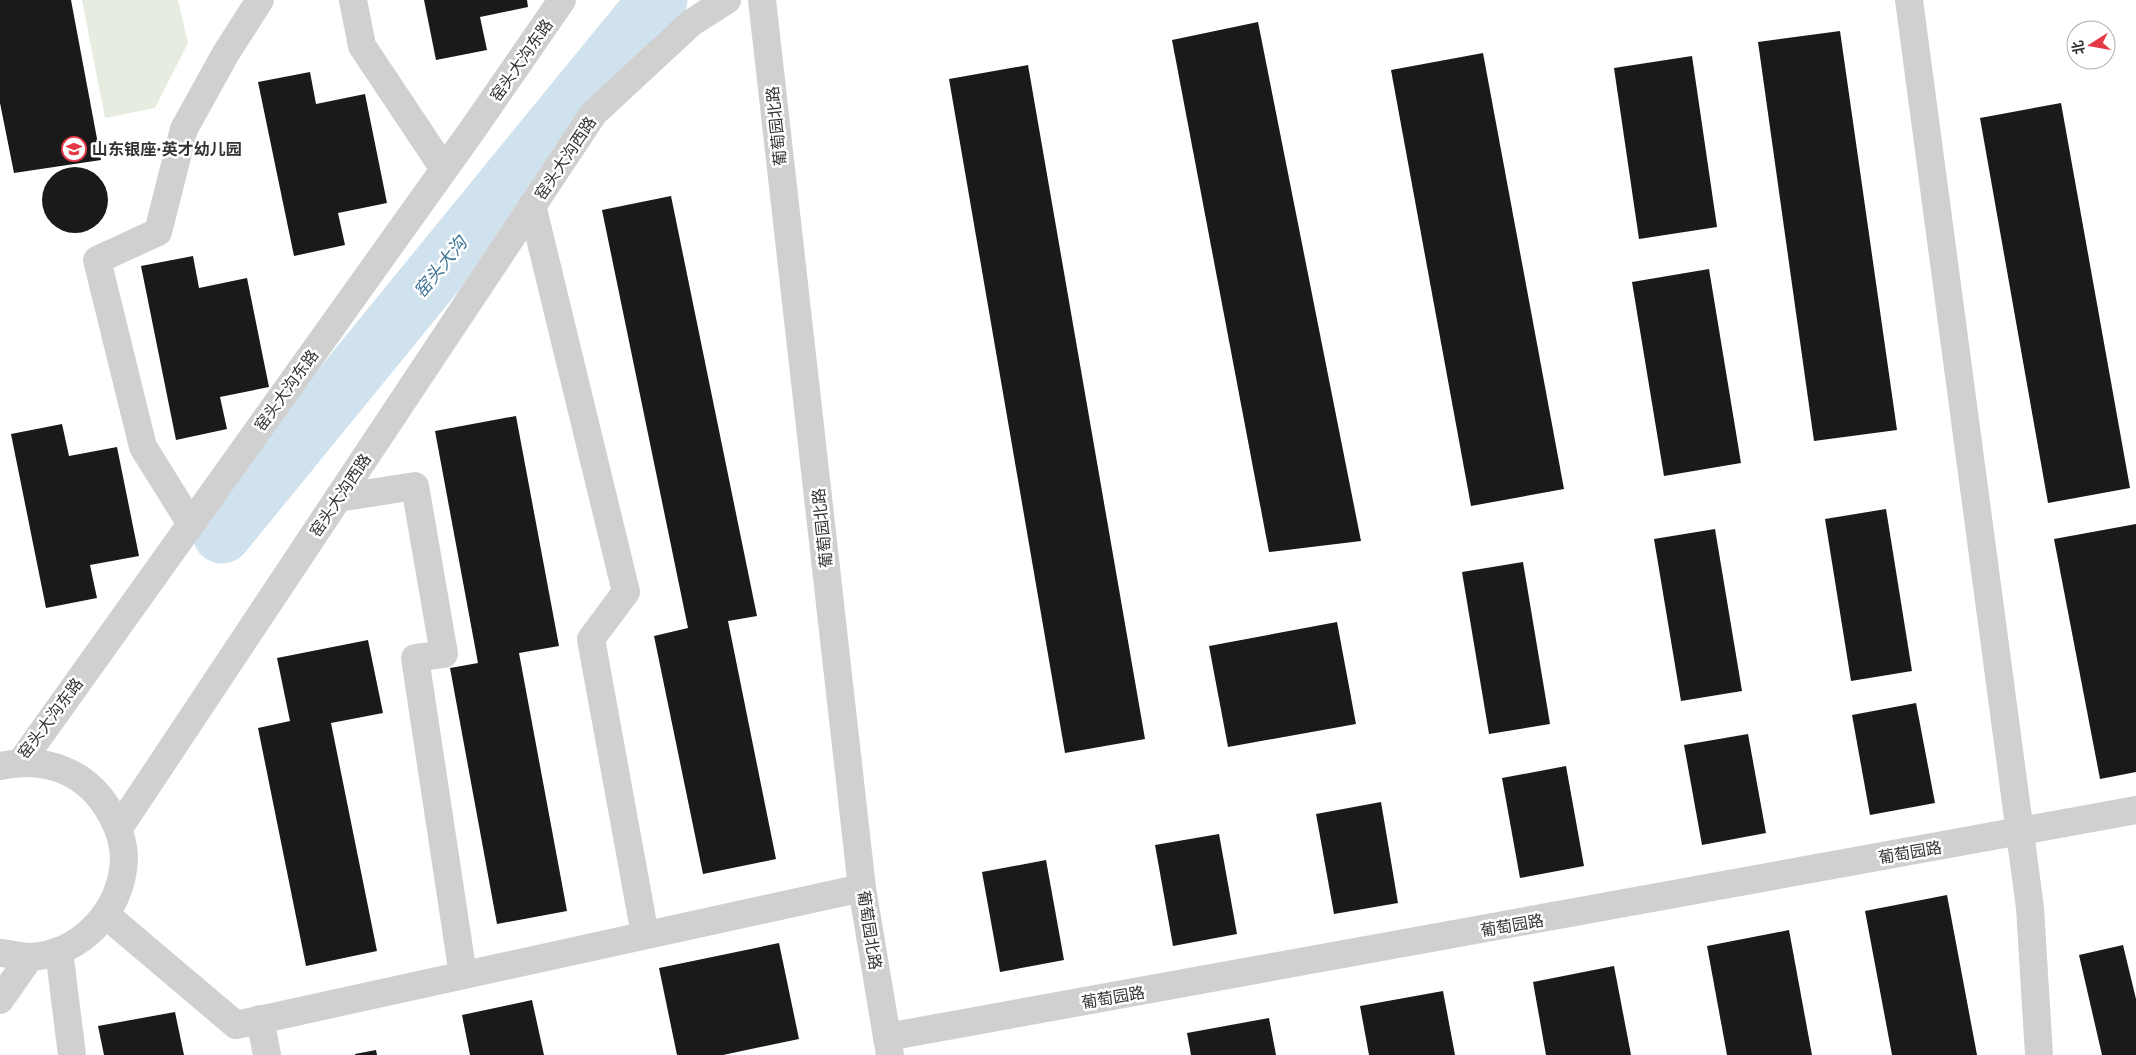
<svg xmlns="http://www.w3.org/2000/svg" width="2136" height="1055" font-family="'IBM Plex Sans','Noto Sans SC',sans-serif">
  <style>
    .green { fill: #e6ecdf }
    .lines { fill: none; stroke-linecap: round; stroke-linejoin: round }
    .river { stroke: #cfe2ee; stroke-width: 59 }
    .building { fill: #1a1a1a }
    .minor { stroke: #d0d0d0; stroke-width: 28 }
    .labels { text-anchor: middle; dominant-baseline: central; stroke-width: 5; stroke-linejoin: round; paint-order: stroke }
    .street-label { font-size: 16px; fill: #333; stroke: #fff }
    .poi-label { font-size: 16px; font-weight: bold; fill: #333; stroke: #fff; text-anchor: start }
    .water-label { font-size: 18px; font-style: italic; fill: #3f7597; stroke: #fff }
  </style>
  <rect width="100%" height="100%" fill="#fff"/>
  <polygon class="green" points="82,0 178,0 188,43 155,108 105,118"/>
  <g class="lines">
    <polyline class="river" points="222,534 658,0"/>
  </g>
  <g class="building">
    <polygon points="0,0 71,0 101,160 14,173 0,103"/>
    <polygon points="424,0 527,0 528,7 480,17 487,50 436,60"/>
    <polygon points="1258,22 1361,541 1269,552 1172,40"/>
    <polygon points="1840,31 1897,430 1814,441 1758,42"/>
    <polygon points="1483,53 1564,489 1471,506 1391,70"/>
    <polygon points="1692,56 1717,227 1639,239 1614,68"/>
    <polygon points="1028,65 1145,739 1065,753 949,79"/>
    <polygon points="310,72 316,104 365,94 387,203 338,213 345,245 294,256 258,82"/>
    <polygon points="2061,103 2130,488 2048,503 1980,118"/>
    <circle cx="75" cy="200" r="33"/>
    <polygon points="671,196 757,616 728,621 776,859 703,874 654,636 688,628 602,210"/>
    <polygon points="193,256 199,288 247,278 269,387 220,397 227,429 176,440 141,266"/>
    <polygon points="1709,269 1741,463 1664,476 1632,282"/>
    <polygon points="516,416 559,646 519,653 567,911 497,924 450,668 478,663 435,431"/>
    <polygon points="62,424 69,456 117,447 139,556 90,565 97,598 46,608 11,434"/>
    <polygon points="1886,509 1912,671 1851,681 1825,519"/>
    <polygon points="2136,524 2136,772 2100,779 2054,539"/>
    <polygon points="1715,529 1742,691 1681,701 1654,539"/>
    <polygon points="1523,562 1550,724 1489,734 1462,572"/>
    <polygon points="1337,622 1356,724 1228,747 1209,646"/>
    <polygon points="368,640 383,713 331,723 377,951 306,966 258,728 290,721 277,658"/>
    <polygon points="1916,703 1935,803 1870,815 1852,715"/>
    <polygon points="1748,734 1766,833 1702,845 1684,745"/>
    <polygon points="1566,766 1584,866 1520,878 1502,778"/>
    <polygon points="1381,802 1398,903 1334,914 1316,814"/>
    <polygon points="1219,834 1237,934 1173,946 1155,845"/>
    <polygon points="1046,860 1064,960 1000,972 982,872"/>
    <polygon points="1947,895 1977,1055 1892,1055 1865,911"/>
    <polygon points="1789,930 1812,1055 1727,1055 1707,946"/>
    <polygon points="779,943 799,1039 723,1055 677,1055 659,968"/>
    <polygon points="2123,945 2136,999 2136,1055 2102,1055 2079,955"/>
    <polygon points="1614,966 1631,1055 1546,1055 1533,982"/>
    <polygon points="1443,991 1455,1055 1369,1055 1360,1006"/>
    <polygon points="532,1000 544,1055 470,1055 462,1015"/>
    <polygon points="175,1012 184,1055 104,1055 98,1026"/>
    <polygon points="1269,1018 1276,1055 1191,1055 1187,1033"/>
    <polygon points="376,1050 377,1055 355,1055 355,1054"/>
  </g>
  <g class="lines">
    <g class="minor">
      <polyline points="353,0 362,46 444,169"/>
      <polyline points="762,0 862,888 890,1055"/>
      <polyline points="1909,0 2030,908 2039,1055"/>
      <polyline points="532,205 626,592 591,639 645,935"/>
      <polyline points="338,498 415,486 444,654 415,658 463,975"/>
      <polyline points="191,524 143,447 97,260 158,232 184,129 226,53 260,0"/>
      <polyline points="21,762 473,129 562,0"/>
      <path d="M0,766C47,756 89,772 112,816C119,828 124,845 124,859C122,910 82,954 30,957C21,957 10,954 0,953"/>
      <polyline points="119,828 594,113 691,23 727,0"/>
      <polyline points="106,915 236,1025 862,888"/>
      <polyline points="59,951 72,1055"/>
      <polyline points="0,1000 30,957"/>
      <polyline points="260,1019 267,1055"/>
      <polyline points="887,1037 2136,810"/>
    </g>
  </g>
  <defs>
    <symbol id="school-ring" viewBox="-11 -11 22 22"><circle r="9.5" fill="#fff" stroke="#e63946" stroke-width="1.5"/><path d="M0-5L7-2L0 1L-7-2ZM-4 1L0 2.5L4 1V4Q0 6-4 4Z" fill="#e63946"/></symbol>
  </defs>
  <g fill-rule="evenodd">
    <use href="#school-ring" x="60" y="135" width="28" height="28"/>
  </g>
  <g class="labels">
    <g class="street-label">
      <text transform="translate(521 60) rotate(-55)">窑头大沟东路</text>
      <text transform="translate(776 126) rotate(-96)">葡萄园北路</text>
      <text transform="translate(565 158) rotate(-56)">窑头大沟西路</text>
      <text transform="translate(286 390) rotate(-54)">窑头大沟东路</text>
      <text transform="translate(340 495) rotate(-56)">窑头大沟西路</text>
      <text transform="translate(822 528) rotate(-96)">葡萄园北路</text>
      <text transform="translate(50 718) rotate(-53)">窑头大沟东路</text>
      <text transform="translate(1910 852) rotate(-10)">葡萄园路</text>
      <text transform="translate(1512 925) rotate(-10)">葡萄园路</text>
      <text transform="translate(870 930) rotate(81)">葡萄园北路</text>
      <text transform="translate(1113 997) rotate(-10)">葡萄园路</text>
    </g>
    <g class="poi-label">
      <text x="92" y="149">山东银座·英才幼儿园</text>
    </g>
    <g class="water-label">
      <text transform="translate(440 267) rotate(-51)">窑头大沟</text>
    </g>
  </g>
  <g transform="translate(2091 45) rotate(259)"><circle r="24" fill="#ffffff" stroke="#adadad"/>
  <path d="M0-4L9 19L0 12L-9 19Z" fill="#e63946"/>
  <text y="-8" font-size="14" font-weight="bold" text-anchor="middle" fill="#333333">北</text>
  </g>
</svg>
